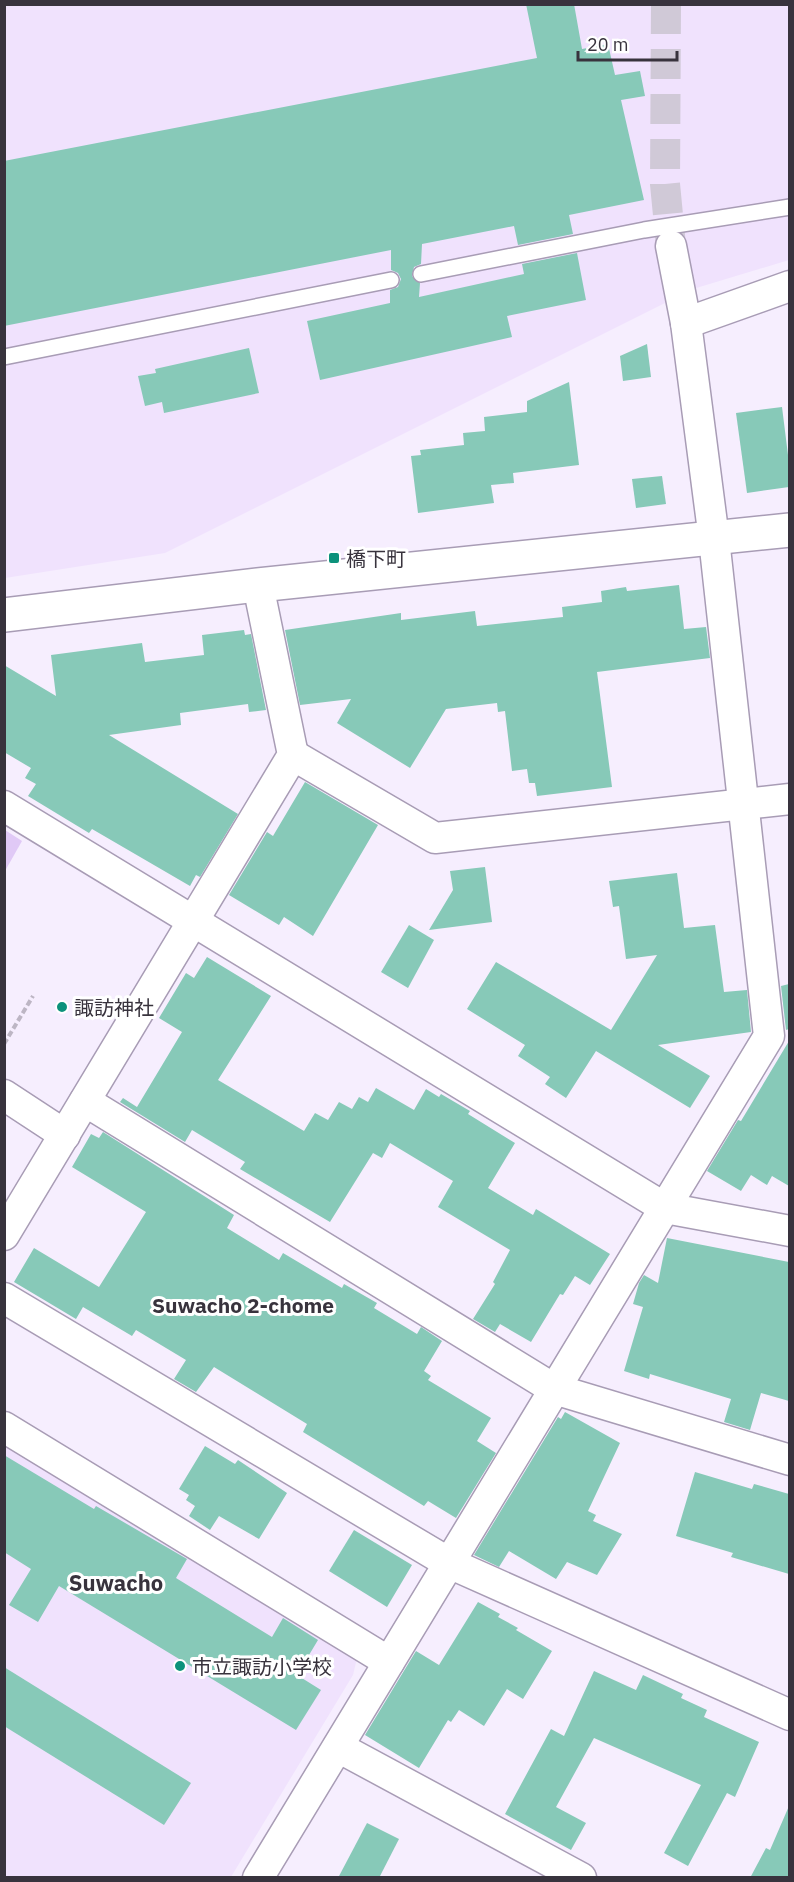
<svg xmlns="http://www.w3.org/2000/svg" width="794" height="1882" font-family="'IBM Plex Sans','Noto Sans JP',sans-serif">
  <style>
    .built { fill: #f0e2fd }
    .green { fill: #e0c9f6 }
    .building { fill: #87c9b8 }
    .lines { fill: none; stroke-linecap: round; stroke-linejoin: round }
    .street-tunnel { stroke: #d0c9d7; stroke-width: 30; stroke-dasharray: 30 15; stroke-linecap: butt }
    .lane-casing { stroke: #a89cb5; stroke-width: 18 }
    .street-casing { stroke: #a89cb5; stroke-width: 33 }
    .secondary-casing { stroke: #a89cb5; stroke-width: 36 }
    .path { stroke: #bdb6c4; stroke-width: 4; stroke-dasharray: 6 3; stroke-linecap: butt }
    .lane { stroke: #fff; stroke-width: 15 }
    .street { stroke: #fff; stroke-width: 30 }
    .secondary { stroke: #fff; stroke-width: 33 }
    .poi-dot { fill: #0c927b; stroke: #fff; stroke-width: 2 }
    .labels { text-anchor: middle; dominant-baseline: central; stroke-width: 6; stroke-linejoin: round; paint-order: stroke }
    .poi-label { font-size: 20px; fill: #38333d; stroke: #fff; text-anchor: start }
    .neighbourhood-label { font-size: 21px; font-weight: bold; fill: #38333d; stroke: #fff }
    .quarter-label { font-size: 22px; font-weight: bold; fill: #38333d; stroke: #fff }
  </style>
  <rect width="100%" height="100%" fill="#f6eefe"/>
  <g class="built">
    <polygon points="5,5 789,5 789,260 693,289 165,553 5,578"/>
    <polygon points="4,1441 357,1658 353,1675 231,1877 5,1877"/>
  </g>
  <polygon class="green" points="5,830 22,841 5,871"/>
  <g class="building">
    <polygon points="526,4 574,4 582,49 608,44 615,75 640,71 645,96 621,100 644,200 569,215 573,234 518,245 514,226 422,244 421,264 414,267 412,276 420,283 419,297 524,274 522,264 577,253 586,300 507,316 512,337 320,380 307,321 390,303 390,290 398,287 401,279 398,273 391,270 391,250 4,326 4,161 537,58"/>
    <polygon points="647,344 651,377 623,381 620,356"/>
    <polygon points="249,348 259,393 164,413 162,402 145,406 138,376 156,373 155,369"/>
    <polygon points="569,382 579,465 513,473 514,483 491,485 494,503 418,513 411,456 421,455 420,450 464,445 463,433 485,431 484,417 527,412 527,401"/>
    <polygon points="782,407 789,463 789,487 747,493 736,413"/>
    <polygon points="662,476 666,504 636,508 632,479"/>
    <polygon points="679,585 684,629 706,627 710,658 597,672 612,787 537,796 535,783 529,783 527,769 512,771 505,711 498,712 497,703 446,709 410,768 337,723 351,699 300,705 285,630 401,613 401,620 475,611 477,626 563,617 562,607 602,602 601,591 626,587 627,591"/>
    <polygon points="244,630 245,635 251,634 266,710 249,712 248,704 180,713 181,725 109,735 238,814 200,877 196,875 190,886 92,829 89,833 28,796 36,784 25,778 31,768 4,752 4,665 56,696 51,655 142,643 145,662 204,655 202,635"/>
    <polygon points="305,782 378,825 313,936 284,917 279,925 229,895 267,832 273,836"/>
    <polygon points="485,867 492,922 429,930 453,890 450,871"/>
    <polygon points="677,873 684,928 715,925 724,992 747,990 751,1032 658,1045 710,1076 690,1108 596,1051 566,1098 545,1084 550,1077 518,1056 525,1045 467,1009 496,962 611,1030 657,955 626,959 619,906 613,907 609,881"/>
    <polygon points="409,925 434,940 408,988 381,972"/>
    <polygon points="207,957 271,996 218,1080 304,1131 315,1113 328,1120 339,1102 352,1109 359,1097 368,1102 376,1088 414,1110 426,1089 439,1097 441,1094 470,1111 468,1114 515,1143 488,1188 533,1215 536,1209 610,1254 590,1285 575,1276 563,1295 560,1294 531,1342 500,1324 495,1332 473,1319 495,1284 493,1282 510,1250 438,1207 453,1181 390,1143 382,1158 373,1153 330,1222 240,1169 245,1162 192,1130 185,1142 120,1102 123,1098 137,1107 182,1032 159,1018 186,973 194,978"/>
    <polygon points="789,984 789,1029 786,1030 781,986"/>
    <polygon points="789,1041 789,1186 772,1176 767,1185 751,1175 741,1191 707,1171 738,1120 741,1121"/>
    <polygon points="103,1132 234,1215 227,1228 279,1260 283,1253 342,1288 344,1284 377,1303 374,1308 417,1334 421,1327 442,1341 424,1371 431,1376 428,1380 491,1418 477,1441 496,1453 456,1518 428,1501 424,1506 303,1432 307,1424 214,1367 196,1392 174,1379 186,1360 136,1330 132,1336 83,1307 76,1319 14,1282 34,1248 99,1287 146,1212 72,1167 91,1134 99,1138"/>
    <polygon points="667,1238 789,1262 789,1401 761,1393 750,1430 724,1422 731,1399 650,1374 649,1379 624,1371 643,1307 633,1304 639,1283 644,1275 658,1283"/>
    <polygon points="565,1412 620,1443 588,1511 596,1515 593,1521 622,1534 597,1575 567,1562 556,1579 509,1551 499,1567 474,1555 558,1417 561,1419"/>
    <polygon points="205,1446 235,1464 238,1460 287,1493 259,1539 219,1516 210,1530 189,1516 195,1506 186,1500 189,1495 179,1489"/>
    <polygon points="4,1455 94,1509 96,1506 187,1559 176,1578 272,1637 283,1618 318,1640 297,1675 321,1690 296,1730 59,1586 38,1622 9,1605 31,1569 4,1552"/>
    <polygon points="695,1472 752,1489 754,1484 789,1494 789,1574 731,1557 733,1553 676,1536"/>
    <polygon points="354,1530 412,1565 387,1607 329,1571"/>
    <polygon points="478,1602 500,1614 498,1617 518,1628 516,1630 552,1651 523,1699 507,1689 484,1726 459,1710 451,1722 448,1720 419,1768 365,1735 416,1651 439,1665"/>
    <polygon points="4,1667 191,1783 164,1825 4,1726"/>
    <polygon points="594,1671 636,1690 643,1675 683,1694 681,1698 707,1710 704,1717 759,1742 735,1797 727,1793 688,1866 664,1853 701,1785 594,1738 556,1807 586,1823 571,1850 505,1814 551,1729 564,1736"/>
    <polygon points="789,1806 789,1878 750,1878 766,1848 770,1850"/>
    <polygon points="367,1823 399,1839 379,1878 338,1878"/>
  </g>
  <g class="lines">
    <polyline class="street-tunnel" points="666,4 665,184 671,246"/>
    <defs>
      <g id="lane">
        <polyline points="421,274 644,230 790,207"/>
        <polyline points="4,357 391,280"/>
      </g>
      <g id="street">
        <polyline points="686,323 790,286"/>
        <polyline points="293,755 435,838 790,799"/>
        <polyline points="4,806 665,1208 790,1231"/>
        <polyline points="4,1095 65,1135"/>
        <polyline points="85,1101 554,1389 790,1460"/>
        <polyline points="4,1235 293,755 258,585"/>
        <polyline points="4,1298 449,1563 790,1715"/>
        <polyline points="4,1427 389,1662"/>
        <polyline points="338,1747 581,1878"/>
        <polyline points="258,1878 769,1036 714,539 686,323 671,246"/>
      </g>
      <polyline id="secondary" points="4,615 258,585 790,530"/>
    </defs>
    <use href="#lane" class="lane-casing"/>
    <use href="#street" class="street-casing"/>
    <use href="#secondary" class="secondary-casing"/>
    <polyline class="path" points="4,1044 33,996"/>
    <use href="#lane" class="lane"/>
    <use href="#street" class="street"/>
    <use href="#secondary" class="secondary"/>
  </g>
  <g class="poi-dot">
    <rect x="328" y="552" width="12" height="12" rx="3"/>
    <circle cx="62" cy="1007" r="6"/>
    <circle cx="180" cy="1666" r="6"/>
  </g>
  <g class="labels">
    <g class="poi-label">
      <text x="346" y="558">橋下町</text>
      <text x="74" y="1007">諏訪神社</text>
      <text x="192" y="1666">市立諏訪小学校</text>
    </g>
    <g class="neighbourhood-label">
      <text x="243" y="1305">Suwacho 2-chome</text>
    </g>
    <g class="quarter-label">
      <text x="116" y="1582">Suwacho</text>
    </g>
  </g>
  <rect width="794" height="1882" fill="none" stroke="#38333d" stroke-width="12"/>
  <path d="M578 51v9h99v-9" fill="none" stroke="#38333d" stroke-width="3"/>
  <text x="587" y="51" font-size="18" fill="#38333d" stroke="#ffffff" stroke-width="4.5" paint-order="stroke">20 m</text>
</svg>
